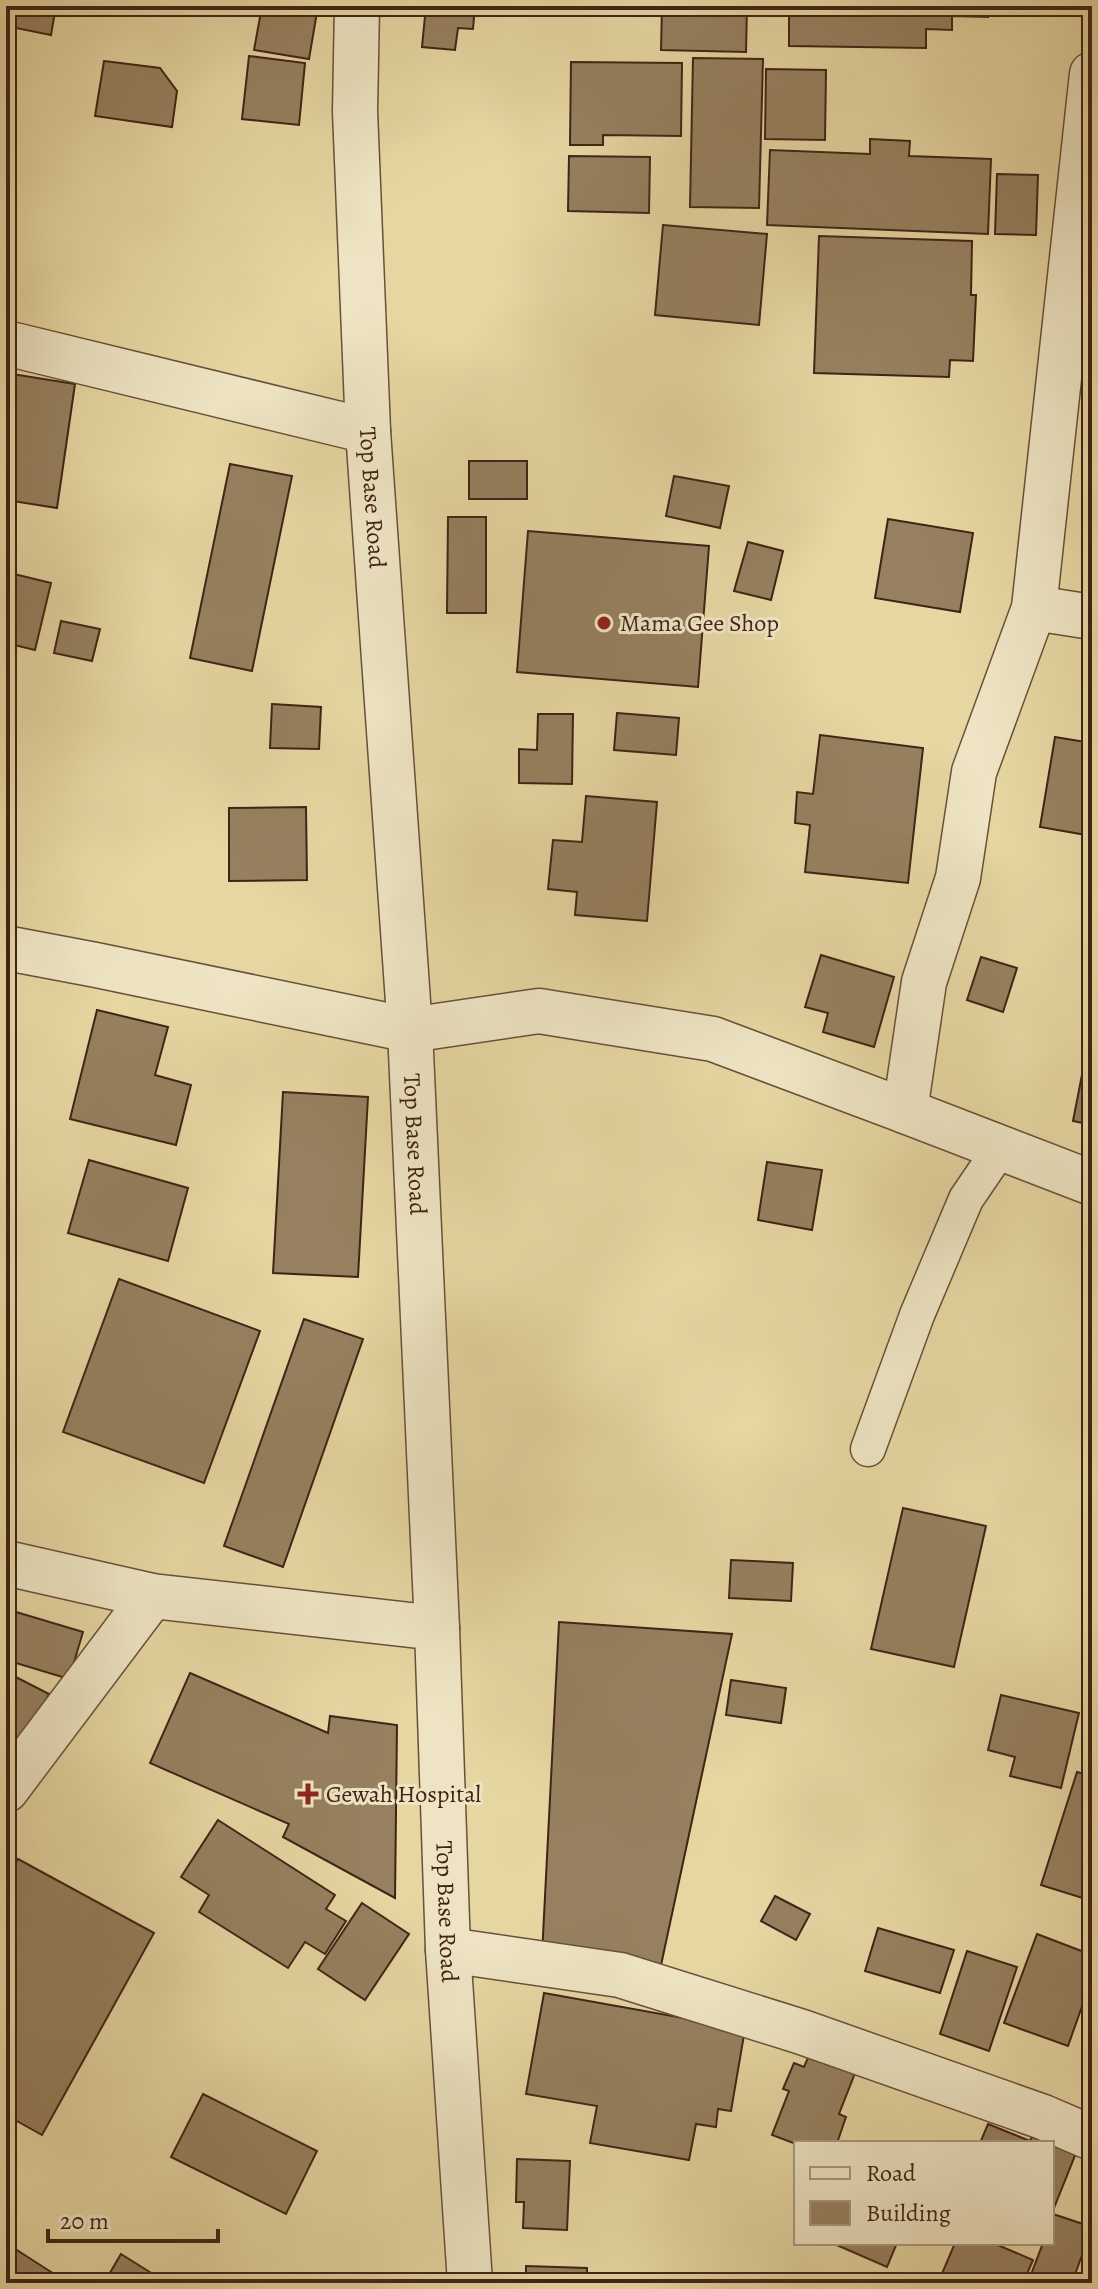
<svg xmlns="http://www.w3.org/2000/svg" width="1098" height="2289" font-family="Alegreya,serif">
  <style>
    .building { fill: #96805f; stroke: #412316; stroke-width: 2 }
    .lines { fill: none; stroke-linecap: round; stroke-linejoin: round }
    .service-casing { stroke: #6a5039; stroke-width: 37 }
    .minor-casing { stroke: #6a5039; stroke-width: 47 }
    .tertiary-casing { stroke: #6a5039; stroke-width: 47 }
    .service { stroke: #eee4c3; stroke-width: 34 }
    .minor { stroke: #eee4c3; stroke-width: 44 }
    .tertiary { stroke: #eee4c3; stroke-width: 44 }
    .poi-dot { fill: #8f2418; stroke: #eee4c3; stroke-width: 3 }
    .labels { text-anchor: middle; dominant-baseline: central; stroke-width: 6; stroke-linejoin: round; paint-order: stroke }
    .street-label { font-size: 24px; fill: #412316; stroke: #eee4c3 }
    .poi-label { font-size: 24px; fill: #412316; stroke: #eee4c3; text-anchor: start }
  </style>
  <rect width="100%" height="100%" fill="#e5d6a2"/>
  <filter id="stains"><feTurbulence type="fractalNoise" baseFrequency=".0025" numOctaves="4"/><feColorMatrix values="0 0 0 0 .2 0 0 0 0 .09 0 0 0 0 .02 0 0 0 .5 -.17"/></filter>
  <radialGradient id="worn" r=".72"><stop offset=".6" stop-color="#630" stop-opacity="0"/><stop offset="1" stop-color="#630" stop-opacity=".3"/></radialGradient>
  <g class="building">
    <polygon points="6,6 56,6 51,35 6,26"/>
    <polygon points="262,6 318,6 309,59 254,50"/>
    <polygon points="426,6 475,6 473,29 458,28 455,50 422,47"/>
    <polygon points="662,6 747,6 746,52 661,50"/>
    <polygon points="789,6 988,6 988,17 952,16 952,30 926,29 926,48 789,46"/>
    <polygon points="249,56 305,63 299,125 242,119"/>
    <polygon points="693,58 763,59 759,208 690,207"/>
    <polygon points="104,61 160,68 177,91 172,127 95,116"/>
    <polygon points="571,62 682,63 681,136 603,135 603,145 570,145"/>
    <polygon points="766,69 826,70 825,140 765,139"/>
    <polygon points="870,139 910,141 909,156 991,159 988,234 767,225 770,150 870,154"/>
    <polygon points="6,154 11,155 6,181"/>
    <polygon points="569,156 650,157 649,213 568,211"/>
    <polygon points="997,174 1038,175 1036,235 995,234"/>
    <polygon points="663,225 767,234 759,325 655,315"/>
    <polygon points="819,236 972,241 971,295 976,295 973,361 950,360 949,377 814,373"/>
    <polygon points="6,373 75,384 57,508 6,500"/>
    <rect x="469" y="461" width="58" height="38"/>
    <polygon points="230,464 292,476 252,671 190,658"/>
    <polygon points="674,476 729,486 720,528 666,516"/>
    <polygon points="448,517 486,517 486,613 447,613"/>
    <polygon points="888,519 973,533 960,612 875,598"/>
    <polygon points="528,531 709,546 698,687 517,672"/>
    <polygon points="748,542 783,551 771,600 734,591"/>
    <polygon points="6,572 51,583 35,650 6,643"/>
    <polygon points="61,621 100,629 92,661 54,653"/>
    <polygon points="272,704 321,707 319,749 270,748"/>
    <polygon points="617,713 679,718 676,755 614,750"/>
    <polygon points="538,714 573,714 572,784 519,783 519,749 537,750"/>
    <polygon points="820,735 923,748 908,883 805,872 810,825 795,823 797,792 813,794"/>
    <polygon points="1055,737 1092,743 1092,836 1040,827"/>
    <polygon points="586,796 657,802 647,921 575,915 577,892 548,889 553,840 582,842"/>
    <polygon points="306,807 307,880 229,881 229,808"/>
    <polygon points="821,955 894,977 874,1047 823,1032 828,1013 805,1007"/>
    <polygon points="981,957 1017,968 1003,1012 967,1000"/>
    <polygon points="97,1010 168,1027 155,1075 191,1085 176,1145 70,1119"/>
    <polygon points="1087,1049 1092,1050 1092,1125 1073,1121"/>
    <polygon points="283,1092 368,1097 358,1277 273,1273"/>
    <polygon points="89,1160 188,1188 168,1261 68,1233"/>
    <polygon points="767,1162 822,1170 812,1230 758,1220"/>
    <polygon points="119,1279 260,1331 204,1483 63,1432"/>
    <polygon points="304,1319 363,1339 283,1567 224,1546"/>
    <polygon points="903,1508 986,1526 954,1667 871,1649"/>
    <polygon points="731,1560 793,1563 791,1601 729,1598"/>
    <polygon points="6,1609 83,1632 69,1679 6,1660"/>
    <polygon points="559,1622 732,1634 660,1970 542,1955"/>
    <polygon points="6,1672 49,1694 6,1779"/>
    <polygon points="190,1673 328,1733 330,1716 397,1725 395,1898 283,1837 289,1824 150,1763"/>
    <polygon points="731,1680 786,1688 781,1723 726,1715"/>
    <polygon points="1001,1695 1079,1713 1061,1788 1010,1776 1015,1757 988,1750"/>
    <polygon points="1077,1772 1092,1776 1092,1901 1041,1885"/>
    <polygon points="218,1820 335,1895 326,1909 346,1921 325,1954 305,1942 288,1968 199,1912 209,1895 181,1877"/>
    <polygon points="18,1859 154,1933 42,2135 6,2115 6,1881"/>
    <polygon points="775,1896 810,1914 796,1940 761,1921"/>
    <polygon points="362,1903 409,1934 365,2000 318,1969"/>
    <polygon points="878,1928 954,1950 940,1993 865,1971"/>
    <polygon points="1037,1934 1092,1955 1092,1978 1068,2046 1004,2023"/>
    <polygon points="967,1951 1017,1967 989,2051 940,2034"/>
    <polygon points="544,1993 745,2029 731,2111 718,2109 716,2127 696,2124 689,2160 590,2143 597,2106 526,2094"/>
    <polygon points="811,2051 857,2068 839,2114 846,2117 837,2143 796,2144 772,2135 789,2091 783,2089 794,2063 804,2067"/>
    <polygon points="203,2094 317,2151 286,2214 171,2157"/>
    <polygon points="988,2124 1030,2141 1035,2130 1078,2148 1052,2213 1052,2143 980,2143"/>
    <polygon points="517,2159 570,2161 567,2230 523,2228 524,2202 516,2202"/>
    <polygon points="1053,2214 1092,2227 1072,2283 1038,2283 1029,2280 1043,2243 1052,2243"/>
    <polygon points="6,2243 62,2279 60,2283 6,2283"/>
    <polygon points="832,2243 897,2243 887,2267"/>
    <polygon points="955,2243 993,2243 1033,2260 1023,2283 938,2283"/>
    <polygon points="121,2254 156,2276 152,2283 104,2283"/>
    <polygon points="526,2266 587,2268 587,2283 526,2283"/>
    <polygon points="349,2275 372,2283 346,2283"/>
  </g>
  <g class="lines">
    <defs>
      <polyline id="service" points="868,1449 917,1315 966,1199 1000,1149"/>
      <g id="minor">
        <polyline points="6,343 368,431"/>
        <polyline points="1034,608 1092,617"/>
        <polyline points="6,948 96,965 410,1030 539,1011 713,1039 905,1111 924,982 958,878 974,772 1034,608 1092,74"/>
        <polyline points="905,1111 1092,1183"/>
        <polyline points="6,1563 152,1596 437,1628"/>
        <polyline points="6,1790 152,1596"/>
        <polyline points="448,1950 620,1975 802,2032 1043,2117 1092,2138"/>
      </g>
      <g id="tertiary">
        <path id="s1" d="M357,6L355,111L368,431L410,1030L437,1628L448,1950L470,2283"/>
      </g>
    </defs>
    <use href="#service" class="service-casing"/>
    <use href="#minor" class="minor-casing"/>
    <use href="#tertiary" class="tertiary-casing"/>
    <use href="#service" class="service"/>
    <use href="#minor" class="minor"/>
    <use href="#tertiary" class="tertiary"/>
  </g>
  <g class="poi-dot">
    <circle cx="604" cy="623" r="8"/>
    <path d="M304 1782h8v8h8v8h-8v8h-8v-8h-8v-8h8z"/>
  </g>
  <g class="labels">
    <g class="street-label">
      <text stroke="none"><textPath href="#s1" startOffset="492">Top Base Road</textPath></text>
      <text stroke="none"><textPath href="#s1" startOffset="1140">Top Base Road</textPath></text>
      <text stroke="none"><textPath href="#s1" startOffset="1908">Top Base Road</textPath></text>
    </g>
    <g class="poi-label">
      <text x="620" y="623">Mama Gee Shop</text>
      <text x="326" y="1794">Gewah Hospital</text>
    </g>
  </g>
  <rect width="1098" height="2289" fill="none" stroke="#e5d6a2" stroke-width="32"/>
  <rect x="8" y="8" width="1082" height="2273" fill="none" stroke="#412316" stroke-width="4"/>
  <rect x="16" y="16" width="1066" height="2257" fill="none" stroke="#412316" stroke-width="2"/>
  <rect x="794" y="2141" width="260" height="104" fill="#eee4c3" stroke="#a9977e" stroke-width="2"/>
  <rect x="810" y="2167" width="40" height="12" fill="#eee4c3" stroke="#a9977e" stroke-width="2"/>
  <text x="866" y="2181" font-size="24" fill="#412316">Road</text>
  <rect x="810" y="2201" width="40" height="24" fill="#96805f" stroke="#a9977e" stroke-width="2"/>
  <text x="866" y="2221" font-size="24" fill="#412316">Building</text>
  <path d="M48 2229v12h170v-12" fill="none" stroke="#412316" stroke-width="4"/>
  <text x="60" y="2229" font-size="24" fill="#412316" stroke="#eee4c3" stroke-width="6" paint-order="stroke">20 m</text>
  <rect width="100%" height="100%" filter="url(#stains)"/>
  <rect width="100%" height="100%" fill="url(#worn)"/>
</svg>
